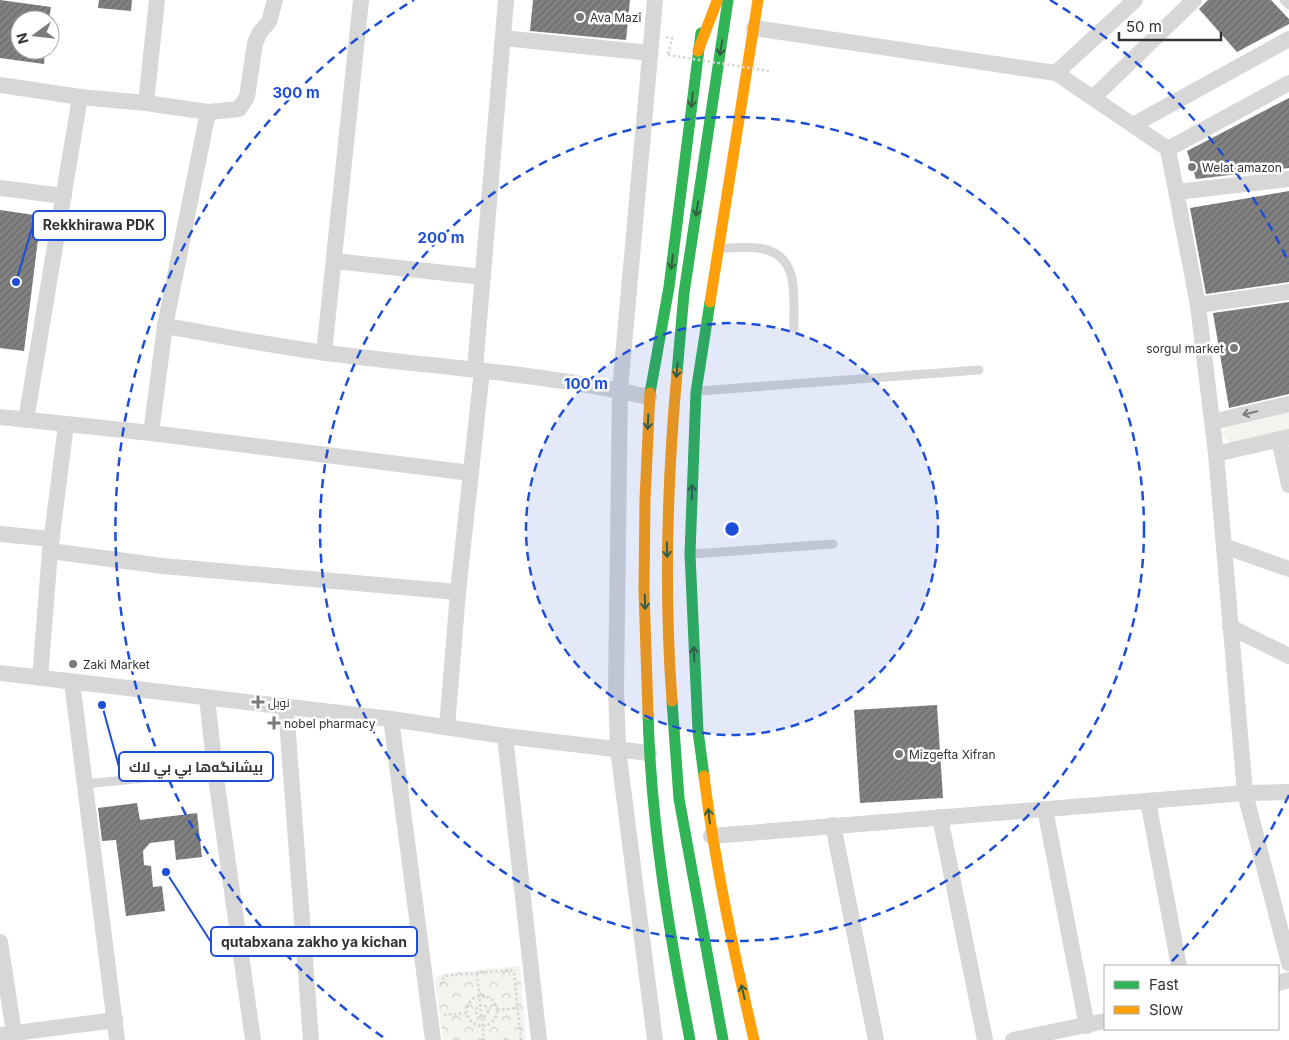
<svg xmlns="http://www.w3.org/2000/svg" width="1289" height="1040" font-family="Inter,Cairo,sans-serif">
  <style>
    .grass { fill: #f1f5ed }
    .park { fill: url(#park-crowns) }
    .building { fill: url(#building-hatch) }
    .lines { fill: none; stroke-linecap: round; stroke-linejoin: round }
    .path { stroke: #d6d6d6; stroke-width: 2.5; stroke-dasharray: 2.5 2.5; stroke-linecap: butt }
    .lane { stroke: #d7d7d7; stroke-width: 9 }
    .street { stroke: #d7d7d7; stroke-width: 16 }
    .fast { stroke: #30b455; stroke-width: 11 }
    .slow { stroke: #ff9f0a; stroke-width: 11 }
    .path-bridge { stroke: #d6d6d6; stroke-width: 2.5; stroke-dasharray: 2.5 2.5; stroke-linecap: butt }
    .oneway { stroke: #32603f }
    .oneway2 { stroke: #7d7d7d }
    .ring { fill: none; stroke: #1d4ed8; stroke-width: 2.5; stroke-dasharray: 9 6 }
    .poi-dot { fill: #7a7a7a; stroke: #fff; stroke-width: 2 }
    .labels { text-anchor: middle; dominant-baseline: central; stroke-width: 5; stroke-linejoin: round; paint-order: stroke }
    .poi-label { font-size: 12px; fill: #333; stroke: #fff; text-anchor: start }
    .centre { fill: #1d4ed8; stroke: #fff; stroke-width: 2.5 }
    .ring-label { font-size: 15px; text-anchor: middle; font-weight: bold; fill: #1d4ed8; stroke: #fff; stroke-width: 5; stroke-linejoin: round; paint-order: stroke }
    .leader { fill: none; stroke: #1d4ed8; stroke-width: 2 }
    .callout-dot { fill: #1d4ed8; stroke: #fff; stroke-width: 2 }
    .callout { fill: #fff; stroke: #1d4ed8; stroke-width: 2 }
    .callout-label { font-size: 14px; text-anchor: middle; font-weight: bold; fill: #333 }
  </style>
  <defs>
    <pattern id="park-crowns" width="20" height="18" patternUnits="userSpaceOnUse" patternTransform="scale(1.25)"><rect width="20" height="18" fill="#f1f5ed"/><path d="M2 6a3 3 0 1 1 6 0M12 15a3 3 0 1 1 6 0" fill="none" stroke="#cfd2cc"/></pattern>
    <pattern id="building-hatch" width="6" height="6" patternUnits="userSpaceOnUse" patternTransform="scale(1.25)"><rect width="6" height="6" fill="#818181"/><path d="M-1 1l2-2M0 6l6-6M5 7l2-2" fill="none" stroke="#6a6a6a"/></pattern>
  </defs>
  <rect width="100%" height="100%" fill="#fff"/>
  <polygon class="grass" points="1289,410 1289,431 1231,444 1222,435 1227,425"/>
  <polygon class="park" points="516,966 520,967 526,1040 443,1040 435,979 440,974"/>
  <g class="building">
    <polygon points="0,0 51,7 49,20 20,20 20,50 45,50 44,64 0,58"/>
    <polygon points="99,0 132,0 131,11 98,8"/>
    <polygon points="533,0 630,0 626,40 530,31"/>
    <polygon points="1208,0 1271,0 1289,19 1289,24 1237,52 1199,9"/>
    <polygon points="1289,98 1289,168 1196,179 1187,151"/>
    <polygon points="1289,191 1289,282 1206,294 1190,208"/>
    <polygon points="0,210 41,216 24,351 0,348"/>
    <polygon points="1289,302 1289,394 1229,408 1213,313"/>
    <polygon points="937,705 943,798 860,803 854,710"/>
    <polygon points="137,803 140,820 197,813 202,857 176,860 174,840 150,843 143,851 144,865 151,866 153,887 162,886 165,911 126,916 116,840 102,841 98,808"/>
  </g>
  <g class="lines">
    <g class="path">
      <polyline points="666,37 672,38 668,55"/>
      <polyline points="477,974 484,1040"/>
      <polyline points="441,984 444,976 511,970 514,973 521,1040"/>
      <circle cx="482" cy="1011" r="15"/>
      <circle cx="482" cy="1011" r="6"/>
      <polyline points="497,1010 518,1008"/>
      <polyline points="444,1015 467,1013"/>
    </g>
    <g class="lane">
      <polyline points="1284,0 1289,5"/>
      <path d="M721,248C734,248 751,246 764,249C801,258 793,299 794,328"/>
      <polyline points="699,391 979,370"/>
      <polyline points="692,554 833,544"/>
      <polyline points="85,784 215,771"/>
    </g>
    <g class="street">
      <polyline points="655,0 620,390 616,689 618,749 655,1040"/>
      <polyline points="754,28 1056,73 1135,0"/>
      <polyline points="503,38 650,53"/>
      <polyline points="0,85 80,97 146,103 157,0"/>
      <polyline points="1093,98 1194,0"/>
      <polyline points="146,103 208,112 239,109 247,97 255,43 260,32 269,22 275,0"/>
      <polyline points="1133,125 1289,39"/>
      <polyline points="1168,149 1289,83"/>
      <polyline points="0,188 64,196"/>
      <polyline points="1177,192 1289,179"/>
      <polyline points="334,261 483,277"/>
      <polyline points="1198,305 1289,292"/>
      <path d="M165,326C218,335 272,346 326,353C434,367 543,373 649,397"/>
      <polyline points="324,353 361,0"/>
      <polyline points="475,369 506,0"/>
      <polyline points="0,417 151,433 471,473"/>
      <polyline points="26,420 80,97"/>
      <polyline points="1212,422 1289,404"/>
      <polyline points="151,433 165,326 208,112"/>
      <polyline points="1279,439 1289,485"/>
      <polyline points="1216,454 1289,437"/>
      <polyline points="0,534 52,539"/>
      <polyline points="1224,546 1289,569"/>
      <polyline points="50,551 163,566 458,592"/>
      <polyline points="1230,627 1289,656"/>
      <polyline points="0,673 391,719 505,736 649,753"/>
      <polyline points="40,678 50,551 66,425"/>
      <polyline points="60,680 72,682 117,1040"/>
      <polyline points="207,697 215,771 253,1040"/>
      <polyline points="286,707 311,1040"/>
      <polyline points="391,719 433,1040"/>
      <polyline points="447,727 458,592 482,370"/>
      <polyline points="505,736 539,1040"/>
      <polyline points="1289,792 1245,793 1289,963"/>
      <polyline points="1148,801 1179,966"/>
      <polyline points="1045,809 1087,1026"/>
      <polyline points="940,817 985,1040"/>
      <polyline points="833,825 876,1040"/>
      <polyline points="711,836 1245,793 1216,454 1198,305 1168,149 1056,73"/>
      <polyline points="238,937 303,936"/>
      <polyline points="0,942 14,1033"/>
      <polyline points="1278,983 1289,980"/>
      <polyline points="0,1035 115,1020"/>
      <polyline points="1013,1040 1105,1021"/>
    </g>
    <g class="fast">
      <polyline points="677,373 684,293 728,0"/>
      <polyline points="650,393 669,287 701,33"/>
      <polyline points="672,701 679,799 723,1040"/>
      <path d="M648,714C651,824 669,932 690,1040"/>
      <polyline points="704,776 698,731 690,554 696,392 710,302"/>
    </g>
    <g class="slow">
      <polyline points="698,51 717,1"/>
      <polyline points="710,302 758,0"/>
      <path d="M672,701C664,592 667,482 677,373"/>
      <polyline points="648,714 644,590 645,499 650,393"/>
      <path d="M704,776C715,865 734,953 754,1040"/>
    </g>
    <polyline class="path-bridge" points="668,55 769,71"/>
  </g>
  <defs><path id="oneway-shaft" d="M-6 0H5M1.5-3L5.5 0L1.5 3" fill="none" stroke-width="1.6" stroke-linecap="round" stroke-linejoin="round" transform="scale(1.25)"/></defs>
  <g class="oneway">
    <use href="#oneway-shaft" transform="translate(721 48) rotate(99)"/>
    <use href="#oneway-shaft" transform="translate(692 100) rotate(97)"/>
    <use href="#oneway-shaft" transform="translate(697 209) rotate(99)"/>
    <use href="#oneway-shaft" transform="translate(672 262) rotate(97)"/>
    <use href="#oneway-shaft" transform="translate(677 370) rotate(95)"/>
    <use href="#oneway-shaft" transform="translate(648 422) rotate(93)"/>
    <use href="#oneway-shaft" transform="translate(692 492) rotate(-88)"/>
    <use href="#oneway-shaft" transform="translate(667 550) rotate(89)"/>
    <use href="#oneway-shaft" transform="translate(645 602) rotate(88)"/>
    <use href="#oneway-shaft" transform="translate(694 654) rotate(-93)"/>
    <use href="#oneway-shaft" transform="translate(709 816) rotate(-97)"/>
    <use href="#oneway-shaft" transform="translate(743 992) rotate(-103)"/>
  </g>
  <use class="oneway2" href="#oneway-shaft" transform="translate(1250 413) rotate(167)"/>
  <circle cx="732" cy="529" r="206" fill="#1d4ed8" fill-opacity=".12"/>
  <g class="ring">
    <circle cx="732" cy="529" r="206"/>
    <circle cx="732" cy="529" r="412"/>
    <path d="M1289 795A617 617 0 0 1 1168 965M383 1037A617 617 0 0 1 414 0M1050 0A617 617 0 0 1 1289 263"/>
  </g>
  <g class="poi-dot">
    <circle cx="580" cy="17" r="5"/>
    <circle cx="1192" cy="167" r="5"/>
    <circle cx="1234" cy="348" r="5"/>
    <circle cx="73" cy="664" r="5"/>
    <path d="M255.5 694.5h5v5h5v5h-5v5h-5v-5h-5v-5h5z"/>
    <path d="M271.5 715.5h5v5h5v5h-5v5h-5v-5h-5v-5h5z"/>
    <circle cx="899" cy="754" r="5"/>
  </g>
  <g class="labels">
    <g class="poi-label">
      <text x="590" y="17">Ava Mazî</text>
      <text x="1202" y="167">Welat amazon</text>
      <text x="1224" y="348" text-anchor="end">sorgul market</text>
      <text x="83" y="664">Zaki Market</text>
      <text x="268" y="702">نوبل</text>
      <text x="284" y="723">nobel pharmacy</text>
      <text x="909" y="754">Mizgefta Xifran</text>
    </g>
  </g>
  <circle cx="732" cy="529" r="8" class="centre"/>
  <g class="ring-label">
    <text x="296" y="98">300 m</text>
    <text x="441" y="243">200 m</text>
    <text x="586" y="389">100 m</text>
  </g>
  <path class="leader" d="M16 282L33 225M102 705L119 767M166 872L211 942"/>
  <g class="callout-dot">
    <circle cx="16" cy="282" r="5"/>
    <circle cx="102" cy="705" r="5"/>
    <circle cx="166" cy="872" r="5"/>
  </g>
  <g class="callout">
    <rect x="33" y="211" width="132" height="29" rx="5"/>
    <rect x="119" y="752" width="154" height="29" rx="5"/>
    <rect x="211" y="927" width="206" height="29" rx="5"/>
  </g>
  <g class="callout-label">
    <text x="99" y="230">Rekkhirawa PDK</text>
    <text x="196" y="772">بيشانگه‌ها بي بي لاك</text>
    <text x="314" y="947">qutabxana zakho ya kichan</text>
  </g>
  <rect x="1104" y="965" width="175" height="65" fill="#ffffff" stroke="#adadad"/>
  <rect x="1114" y="981" width="25" height="8" fill="#30b455" stroke="#adadad"/>
  <text x="1149" y="990" font-size="15" fill="#333333">Fast</text>
  <rect x="1114" y="1006" width="25" height="8" fill="#ff9f0a" stroke="#adadad"/>
  <text x="1149" y="1015" font-size="15" fill="#333333">Slow</text>
  <g transform="translate(35 35) rotate(255)"><circle r="24" fill="#ffffff" stroke="#adadad"/>
  <path d="M0-4L9 19L0 12L-9 19Z" fill="#7a7a7a"/>
  <text y="-8" font-size="14" font-weight="bold" text-anchor="middle" fill="#333333">N</text>
  </g>
  <path d="M1119 32v8h102v-8" fill="none" stroke="#333333" stroke-width="2.5"/>
  <text x="1126" y="32" font-size="15" fill="#333333" stroke="#ffffff" stroke-width="4" paint-order="stroke">50 m</text>
</svg>
